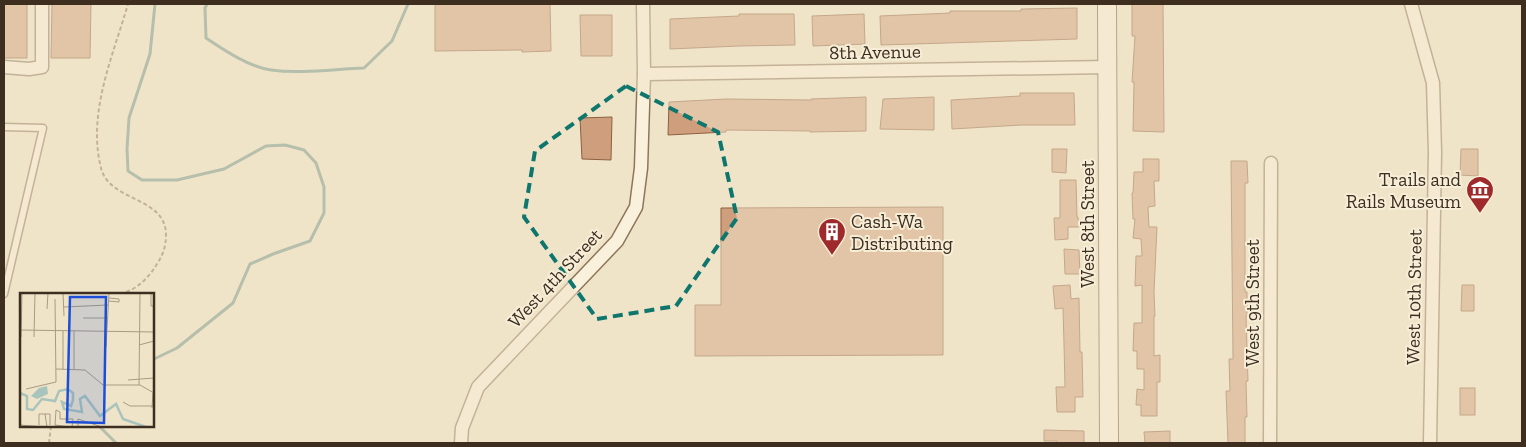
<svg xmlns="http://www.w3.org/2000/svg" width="1526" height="447" font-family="'Zilla Slab',serif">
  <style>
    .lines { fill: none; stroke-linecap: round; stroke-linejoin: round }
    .stream { stroke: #6f938a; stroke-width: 3 }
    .building { fill: #cf9f7d; stroke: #8d5f41 }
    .lane-casing { stroke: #8d765c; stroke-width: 9 }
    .street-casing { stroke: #8d765c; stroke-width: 15 }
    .secondary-casing { stroke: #6f573f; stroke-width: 20 }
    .path { stroke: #8d765c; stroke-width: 2; stroke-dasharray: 4 2.5; stroke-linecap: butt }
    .lane { stroke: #faf1dc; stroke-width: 6 }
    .street { stroke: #faf1dc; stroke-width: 12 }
    .secondary { stroke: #faf1dc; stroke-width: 18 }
    .marked { fill: none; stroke: #0f766e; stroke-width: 4; stroke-dasharray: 10 6; stroke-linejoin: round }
    .labels { text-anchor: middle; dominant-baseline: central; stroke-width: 4; stroke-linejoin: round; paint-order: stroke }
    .street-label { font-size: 19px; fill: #3d2e20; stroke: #f7eed8 }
    .poi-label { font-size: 19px; fill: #3d2e20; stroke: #f7eed8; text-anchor: end }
    .inset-river { fill: none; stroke: #a9c4bc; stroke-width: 2.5 }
    .inset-road { fill: none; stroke: #a89b85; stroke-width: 1 }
    .view { fill: #1d4ed8; fill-opacity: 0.15; stroke: #1d4ed8; stroke-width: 2.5 }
    .inset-edge { fill: none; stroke: #3d2e20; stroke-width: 2.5 }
  </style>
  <rect width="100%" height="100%" fill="#f0e4c8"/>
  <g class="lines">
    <g class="stream">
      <path d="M207,4L205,8L206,38C224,50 249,67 271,70C301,74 334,69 364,68L392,41L408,4"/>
      <polyline points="152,360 177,348 233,303 250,264 273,254 310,241 324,213 324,187 316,163 304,150 285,145 266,146 224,169 177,180 142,180 128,171 127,149 129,118 150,54 155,4"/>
      <polyline points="99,426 116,443"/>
    </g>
  </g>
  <g class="building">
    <rect x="4" y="4" width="23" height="54"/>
    <polygon points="52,4 91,4 90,58 51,58"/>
    <polygon points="435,4 550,4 551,51 522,52 522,50 435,51"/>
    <polygon points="1132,4 1163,4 1164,132 1133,131 1134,82 1132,82 1135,36 1132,36"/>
    <polygon points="1077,8 1077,39 881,45 880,16 950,13 950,11 1021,11 1021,9"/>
    <polygon points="739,14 794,14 795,45 739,46 670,49 670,19 739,16"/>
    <polygon points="864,14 865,44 813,46 812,16"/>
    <polygon points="580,15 612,15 612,56 581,56"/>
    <polygon points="1020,93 1074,93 1075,125 1022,125 952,129 951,100 1020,96"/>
    <polygon points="866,97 866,131 810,132 810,131 726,130 726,132 668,135 669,102 726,99 811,100 811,99"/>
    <polygon points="934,97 934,130 880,129 883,99"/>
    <polygon points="612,117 611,160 582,159 580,118"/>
    <polygon points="1052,149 1067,149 1066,173 1052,172"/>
    <polygon points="1461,149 1478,149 1478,176 1460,175"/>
    <polygon points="1143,159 1159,159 1159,181 1154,181 1155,206 1148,207 1149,227 1157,227 1154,292 1155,316 1154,316 1154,356 1160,355 1160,382 1157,382 1157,416 1141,416 1141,405 1136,405 1137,389 1144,390 1144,369 1137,369 1137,351 1133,351 1134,323 1142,323 1142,285 1135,286 1136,256 1142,256 1141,239 1133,238 1135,219 1133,219 1132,193 1133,193 1134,172 1143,172"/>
    <polygon points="1231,161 1247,161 1248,183 1245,183 1245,292 1247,292 1247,316 1246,316 1248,381 1246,381 1247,417 1245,417 1245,443 1228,443 1226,391 1230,391 1229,359 1233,359"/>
    <polygon points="1060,180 1076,180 1077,217 1078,217 1079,227 1068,227 1068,239 1055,240 1054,218 1060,218"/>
    <polygon points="943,207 943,355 695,356 695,305 721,305 721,208"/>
    <polygon points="1064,249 1079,250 1080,274 1065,274"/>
    <polygon points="1070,285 1071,299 1079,298 1080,352 1082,352 1083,397 1075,397 1075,412 1057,412 1056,387 1065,387 1064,344 1063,308 1055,309 1053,286"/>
    <polygon points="1462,285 1474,285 1474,311 1461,311"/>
    <rect x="1460" y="388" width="15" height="27"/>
    <polygon points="1044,430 1084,431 1084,443 1057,443 1057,441 1044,441"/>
    <polygon points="1170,431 1170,443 1145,443 1144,432"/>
  </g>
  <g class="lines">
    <defs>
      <polyline id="lane" points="4,127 43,128 4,294"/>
      <g id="street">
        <polyline points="1411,4 1433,83 1435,152 1430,443"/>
        <polyline points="4,67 29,69 42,67 42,4"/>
        <polyline points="644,74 1108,67"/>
        <polyline points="461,443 462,428 478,387 617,241 636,207 641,168 644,74 643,4"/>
        <polyline points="1270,443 1271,163"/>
      </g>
      <polyline id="secondary" points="1107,4 1109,443"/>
    </defs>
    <use href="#lane" class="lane-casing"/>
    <use href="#street" class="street-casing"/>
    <use href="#secondary" class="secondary-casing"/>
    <g class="path">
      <path d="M120,294C136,290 148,279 157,264C163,255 166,246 166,235C166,196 109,202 101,168C87,113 113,56 128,4"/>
      <polyline points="49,443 51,426"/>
    </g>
    <use href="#lane" class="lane"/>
    <use href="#street" class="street"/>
    <use href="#secondary" class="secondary"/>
  </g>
  <path d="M0 0H1526V447H0ZM626,86L718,132L737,218L676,306L597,319L524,217L535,151Z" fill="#f0e4c8" fill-opacity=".55" fill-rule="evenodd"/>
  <path class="marked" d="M626,86L718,132L737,218L676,306L597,319L524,217L535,151Z"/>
  <defs>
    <symbol id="museum-pin" viewBox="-11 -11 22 30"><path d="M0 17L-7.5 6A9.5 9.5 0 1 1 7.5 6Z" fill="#9e2a2b" stroke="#f7eed8"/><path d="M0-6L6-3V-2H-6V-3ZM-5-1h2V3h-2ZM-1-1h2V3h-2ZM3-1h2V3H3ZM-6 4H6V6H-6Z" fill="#fff"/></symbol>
    <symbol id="building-pin" viewBox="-11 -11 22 30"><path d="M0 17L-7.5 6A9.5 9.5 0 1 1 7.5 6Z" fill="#9e2a2b" stroke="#f7eed8"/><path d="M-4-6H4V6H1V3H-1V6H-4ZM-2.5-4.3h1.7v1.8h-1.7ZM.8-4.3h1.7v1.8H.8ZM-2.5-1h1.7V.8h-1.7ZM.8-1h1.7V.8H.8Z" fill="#fff"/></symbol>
  </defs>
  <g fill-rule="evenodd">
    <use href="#museum-pin" x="1464" y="174" width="32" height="43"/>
    <use href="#building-pin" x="816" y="216" width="32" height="43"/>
  </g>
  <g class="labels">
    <g class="street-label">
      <text transform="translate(875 52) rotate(-1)">8th Avenue</text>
      <text transform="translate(1087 224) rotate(-90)">West 8th Street</text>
      <text transform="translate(555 278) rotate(-47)">West 4th Street</text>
      <text transform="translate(1414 297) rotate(-89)">West 10th Street</text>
      <text transform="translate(1252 303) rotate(-90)">West 9th Street</text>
    </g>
    <g class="poi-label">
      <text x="1461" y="179">Trails and<tspan x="1461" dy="22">Rails Museum</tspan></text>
      <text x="851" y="221" text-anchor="start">Cash-Wa<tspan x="851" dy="22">Distributing</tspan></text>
    </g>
  </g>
  <g transform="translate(20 293)">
    <rect width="134" height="134" fill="#f0e4c8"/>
    <path d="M27,93L28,101L17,106L11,103L19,95Z" fill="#a9c4bc"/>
    <path class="inset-river" d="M0,100L7,103V116L13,117L22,106L35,108L39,98L48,96L53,100V107L51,113L42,109L44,116L62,119L60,106L65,103L80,123L96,111L103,126L126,134"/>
    <path class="inset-road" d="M43,0L44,23M131,0V13H134M89,8L99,9V6L89,5M44,14L88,12M27,16L28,0M63,25H88M0,37L134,39M43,38V76M1,44L2,0M14,44L15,0M119,52L134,48M86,54L89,0M36,76L65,77L83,92H120L134,100M54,76V38M108,87L134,85M119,92L120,0M6,96L36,89L35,6M103,109L110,113H134M132,115L133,100M0,132L24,134M19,132V121H25M27,134L25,121H30V132M50,134L35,132L36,117L40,119V126H53L52,134M58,134V126L82,134"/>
    <path class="view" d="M50,4H86L84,130L47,129Z"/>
    <rect width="134" height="134" class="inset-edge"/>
  </g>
  <rect width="1526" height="447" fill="none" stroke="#3d2e20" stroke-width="10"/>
</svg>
